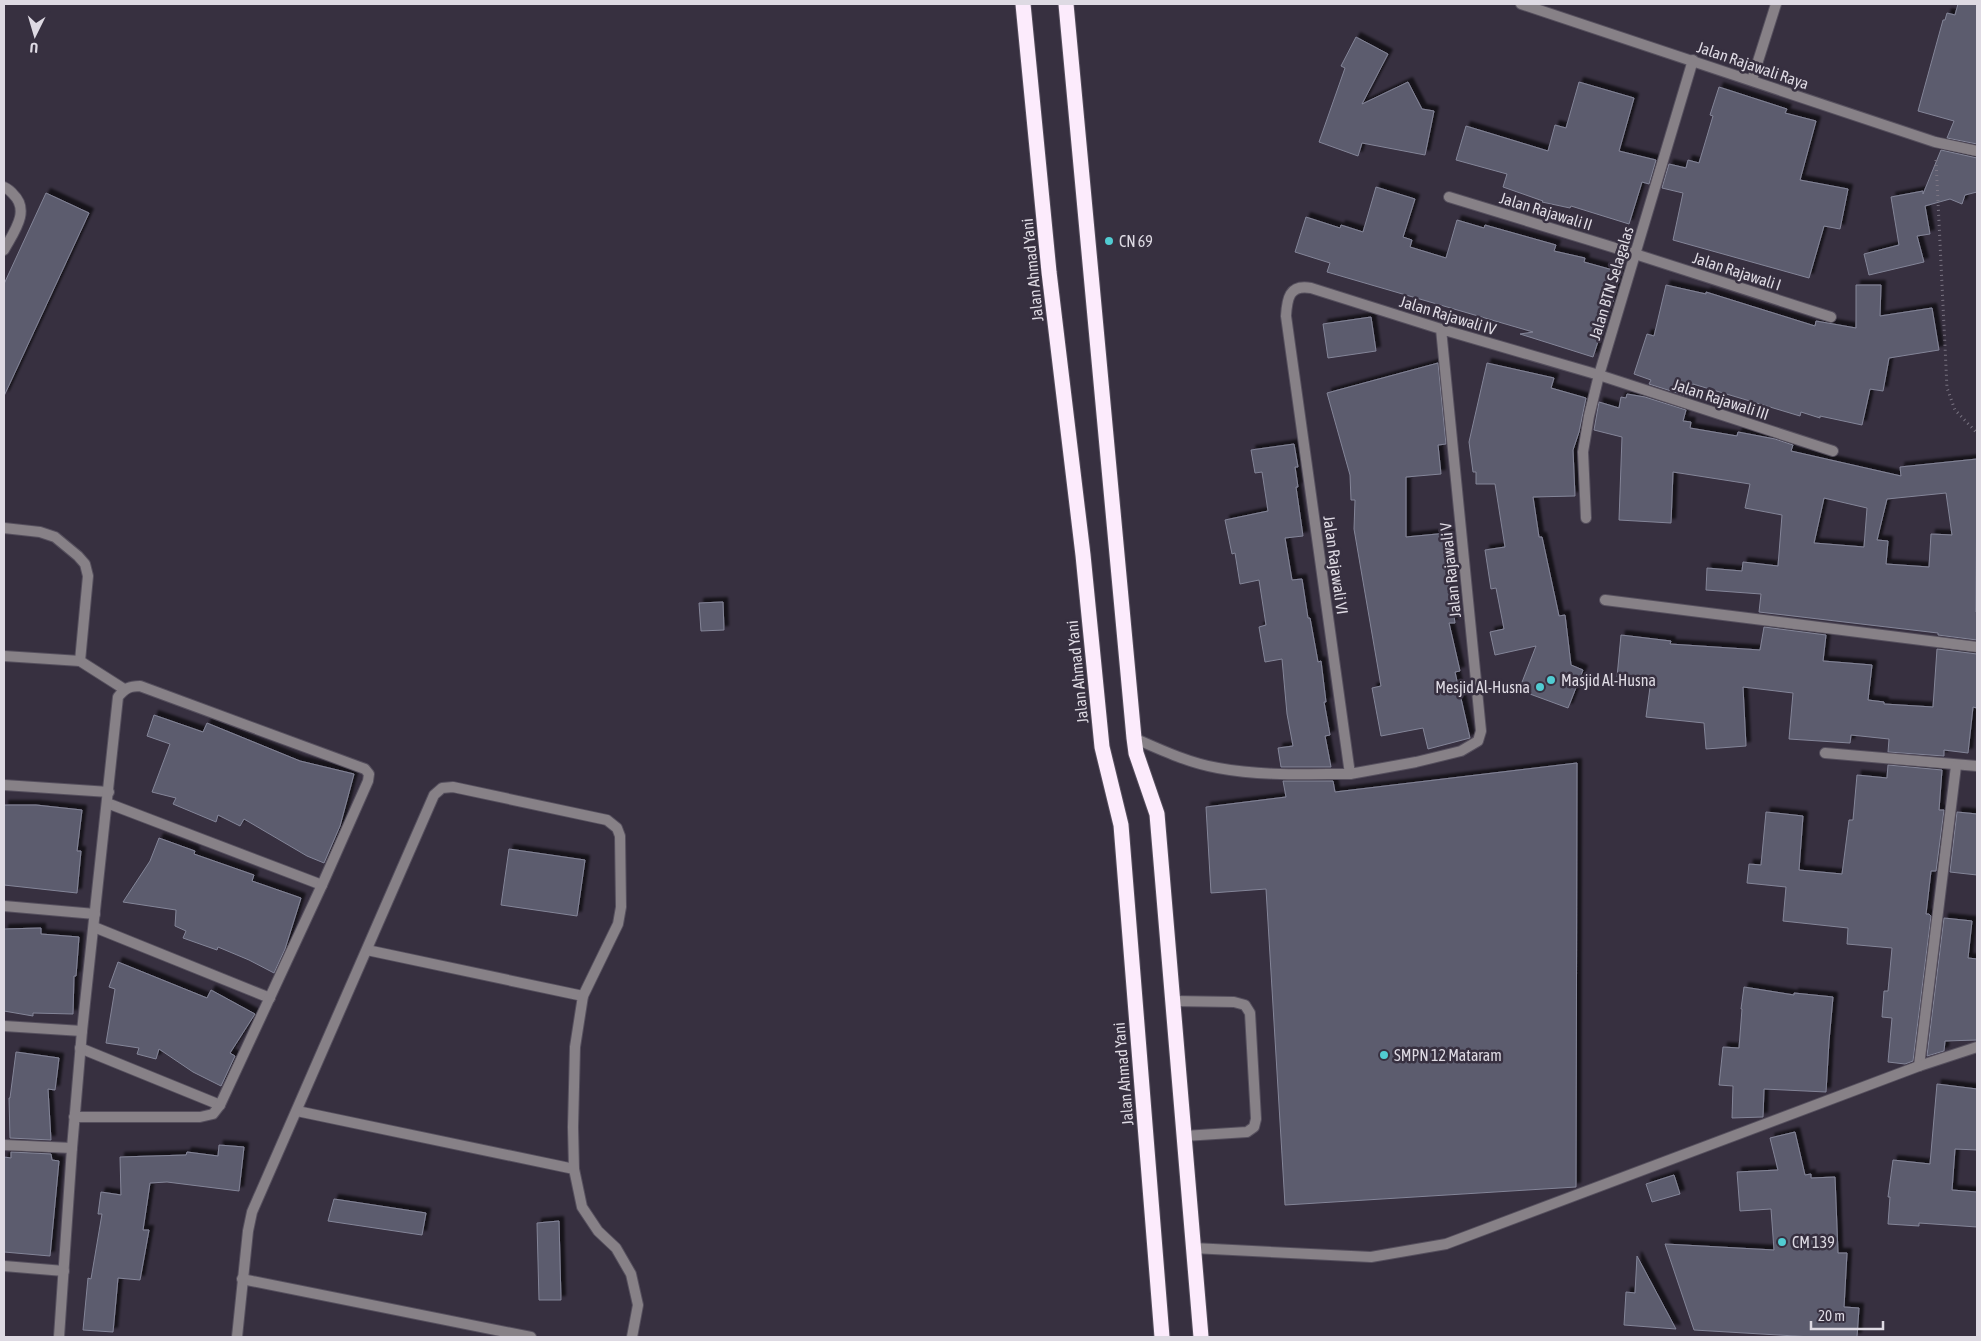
<svg xmlns="http://www.w3.org/2000/svg" width="1981" height="1341" font-family="'Asap Condensed',sans-serif">
  <style>
    .building { fill: #5b5c6e; stroke: #848598; fill-rule: evenodd; filter: url(#shadow) }
    .lines { fill: none; stroke-linecap: round; stroke-linejoin: round }
    .lane-casing { stroke: #554f5d; stroke-width: 12 }
    .street-casing { stroke: #554f5d; stroke-width: 12 }
    .highway-casing { stroke: #554f5d; stroke-width: 17 }
    .path { stroke: #797381; stroke-width: 3; stroke-dasharray: 1 4; stroke-linecap: butt }
    .lane { stroke: #878187; stroke-width: 10 }
    .street { stroke: #878187; stroke-width: 10 }
    .highway { stroke: #fcebfc; stroke-width: 15 }
    .poi-dot { fill: #51ccd2; stroke: #373040; stroke-width: 2 }
    .labels { text-anchor: middle; dominant-baseline: central; stroke-width: 5; stroke-linejoin: round; paint-order: stroke }
    .street-label { font-size: 16px; fill: #dedae3; stroke: #373040 }
    .poi-label { font-size: 16px; fill: #dedae3; stroke: #373040; text-anchor: start }
  </style>
  <defs>
    <filter id="shadow"><feDropShadow dx="4.5" dy="-4.5" stdDeviation="1" flood-color="#0009"/></filter>
  </defs>
  <rect width="100%" height="100%" fill="#373040"/>
  <g class="building">
    <polygon points="1958,4 1977,4 1977,144 1947,138 1954,121 1918,111 1943,20 1945,20 1947,13 1955,15"/>
    <polygon points="1356,37 1388,54 1362,104 1408,82 1422,109 1434,111 1425,155 1362,143 1358,156 1319,142 1345,68 1341,66"/>
    <polygon points="1579,82 1634,98 1619,151 1656,160 1649,184 1642,182 1629,224 1571,206 1570,208 1542,202 1543,201 1503,187 1507,174 1456,160 1466,126 1548,151 1555,125 1566,128"/>
    <polygon points="1719,87 1787,109 1785,113 1816,121 1800,180 1848,189 1840,229 1824,226 1809,278 1673,240 1683,193 1662,188 1669,164 1686,168 1688,160 1699,163 1713,116 1710,115"/>
    <polygon points="1941,150 1977,158 1977,192 1965,195 1962,204 1950,199 1925,206 1930,234 1917,236 1924,262 1869,275 1864,254 1899,245 1891,197 1923,191 1923,194"/>
    <polygon points="1376,187 1415,199 1403,237 1412,240 1410,247 1446,258 1457,220 1484,228 1485,225 1556,245 1554,251 1585,258 1584,262 1620,272 1613,302 1611,301 1593,357 1520,334 1533,332 1327,272 1330,263 1295,252 1306,217 1340,228 1341,225 1363,232"/>
    <polygon points="46,193 89,213 4,396 4,284"/>
    <polygon points="1666,285 1706,294 1706,292 1815,326 1816,321 1856,328 1856,285 1881,285 1880,316 1932,308 1939,350 1889,358 1883,391 1870,389 1862,425 1820,416 1820,418 1801,412 1800,416 1693,384 1690,397 1649,384 1651,380 1634,374 1647,334 1654,336"/>
    <polygon points="1371,317 1376,351 1328,358 1323,324"/>
    <polygon points="1438,363 1446,444 1438,445 1441,474 1406,477 1406,537 1448,533 1451,567 1447,567 1455,623 1449,623 1460,671 1455,672 1470,738 1428,749 1423,728 1381,736 1372,688 1381,686 1354,529 1355,500 1351,500 1350,475 1327,393"/>
    <polygon points="1487,363 1554,378 1551,388 1586,398 1579,432 1573,450 1575,496 1533,497 1539,537 1542,537 1559,616 1565,615 1571,665 1583,670 1568,708 1519,690 1536,646 1495,655 1490,632 1504,629 1496,588 1491,589 1485,550 1505,547 1495,484 1476,484 1476,472 1473,472 1469,442"/>
    <path d="M1627,394L1645,397L1686,410L1683,421L1691,422L1690,428L1737,436L1738,432L1775,439L1793,445L1791,451L1901,476L1900,467L1977,459L1976,612H1977V640L1938,635V633L1759,612L1761,594L1706,590L1707,568L1742,571L1743,562L1778,566L1782,515L1745,508L1750,484L1673,472L1671,523L1619,520L1622,437L1594,430L1599,402L1619,408L1621,397L1626,398ZM1946,493L1952,535L1931,534L1929,567L1886,564L1888,541L1877,540L1887,499ZM1824,498L1867,508L1864,547L1814,543Z"/>
    <polygon points="1294,444 1298,467 1295,467 1298,487 1296,487 1303,536 1285,538 1292,580 1302,579 1308,618 1310,618 1318,662 1321,661 1326,702 1324,702 1330,735 1325,736 1331,767 1281,767 1278,748 1293,746 1287,714 1282,659 1265,662 1259,627 1266,625 1259,580 1240,584 1235,553 1232,554 1225,520 1268,511 1262,472 1255,473 1251,450"/>
    <polygon points="723,602 724,630 701,631 699,603"/>
    <polygon points="1764,627 1826,635 1823,661 1872,665 1868,700 1884,702 1884,704 1933,707 1937,649 1977,654 1977,708 1973,707 1968,753 1944,750 1944,756 1888,752 1889,739 1851,735 1850,743 1789,739 1793,693 1743,687 1746,746 1706,749 1704,723 1646,717 1651,680 1617,677 1621,635 1671,641 1670,644 1760,650"/>
    <polygon points="154,715 203,732 207,723 300,761 354,774 340,826 324,863 307,856 244,819 240,826 218,815 216,822 173,804 176,798 152,792 170,744 147,736"/>
    <polygon points="1577,763 1576,1187 1285,1205 1266,889 1211,893 1206,807 1286,797 1283,781 1333,781 1335,792"/>
    <polygon points="1888,765 1942,770 1939,810 1944,810 1936,871 1931,871 1926,914 1929,914 1931,916 1913,1061 1905,1064 1888,1062 1892,1018 1882,1017 1884,991 1888,991 1892,948 1847,944 1848,928 1783,921 1786,887 1747,883 1749,864 1761,865 1766,812 1803,816 1799,870 1842,874 1849,820 1853,820 1857,775 1887,778"/>
    <polygon points="4,805 36,805 82,810 77,851 81,851 77,893 4,885"/>
    <polygon points="1957,812 1977,814 1977,875 1950,872"/>
    <polygon points="159,838 195,851 194,854 254,875 252,881 301,898 285,949 274,973 249,960 218,947 217,950 183,938 186,931 175,926 176,910 123,902 150,861"/>
    <polygon points="509,849 585,860 577,916 501,905"/>
    <polygon points="1944,918 1972,921 1968,958 1977,959 1977,1040 1945,1041 1944,1051 1927,1056"/>
    <polygon points="41,928 41,934 79,937 76,976 74,976 73,1014 33,1013 33,1016 4,1011 4,929"/>
    <polygon points="118,962 207,998 211,990 255,1014 230,1053 235,1056 221,1086 193,1072 159,1049 156,1059 137,1054 139,1048 106,1043 115,989 109,987"/>
    <polygon points="1744,987 1794,995 1794,993 1833,997 1829,1041 1826,1092 1764,1089 1763,1117 1732,1118 1733,1086 1719,1085 1723,1047 1739,1048 1742,1009 1741,1009"/>
    <polygon points="16,1052 59,1058 55,1090 48,1089 51,1140 10,1138 9,1098 10,1098"/>
    <polygon points="1937,1084 1977,1089 1977,1150 1955,1149 1952,1190 1977,1192 1977,1227 1919,1223 1919,1226 1888,1224 1890,1197 1888,1197 1893,1160 1930,1164"/>
    <polygon points="1795,1132 1805,1175 1811,1174 1811,1178 1835,1177 1838,1253 1847,1253 1844,1307 1859,1308 1857,1337 1812,1337 1694,1330 1665,1244 1774,1250 1771,1209 1740,1211 1737,1172 1778,1170 1770,1138"/>
    <polygon points="219,1145 244,1147 239,1191 167,1182 150,1183 143,1230 149,1230 140,1280 118,1278 113,1332 83,1330 88,1278 91,1279 102,1214 98,1214 101,1192 121,1195 120,1157 186,1155 187,1152 218,1156"/>
    <polygon points="11,1152 51,1154 52,1160 59,1161 50,1256 4,1252 4,1157 11,1158"/>
    <polygon points="1674,1175 1680,1194 1652,1202 1646,1184"/>
    <polygon points="334,1199 426,1213 422,1235 328,1221"/>
    <polygon points="559,1221 561,1300 539,1300 537,1223"/>
    <polygon points="1637,1256 1676,1329 1624,1325 1626,1292 1635,1293"/>
  </g>
  <g class="lines">
    <defs>
      <polyline id="lane" points="1173,1001 1234,1002 1245,1005 1250,1013 1256,1119 1254,1127 1247,1132 1184,1136"/>
      <g id="street">
        <polyline points="1521,4 1935,142 1977,151"/>
        <polyline points="1752,80 1776,4"/>
        <path d="M4,187C8,189 10,190 13,194C31,211 13,233 4,250"/>
        <polyline points="1449,197 1635,254 1831,317"/>
        <path d="M1441,329L1481,731L1478,741L1461,751L1416,762L1350,774L1286,316C1287,299 1289,284 1311,288L1441,329L1599,375L1833,451"/>
        <polyline points="1586,518 1583,452 1589,416 1599,375 1693,60"/>
        <polyline points="4,528 40,532 55,537 78,556 85,564 88,576 80,661"/>
        <polyline points="1605,600 1977,647"/>
        <polyline points="4,656 80,661 124,689"/>
        <path d="M1134,738C1161,750 1189,763 1218,768C1261,776 1306,774 1350,774"/>
        <polyline points="1825,753 1977,766"/>
        <polyline points="4,785 109,792"/>
        <polyline points="107,803 322,885"/>
        <polyline points="4,906 95,914"/>
        <polyline points="94,927 270,998"/>
        <polyline points="367,950 583,996"/>
        <polyline points="4,1026 82,1031"/>
        <polyline points="80,1048 220,1105"/>
        <polyline points="1919,1066 1956,766"/>
        <polyline points="297,1111 574,1169"/>
        <polyline points="4,1145 72,1148"/>
        <polyline points="1193,1248 1371,1257 1446,1244 1919,1066 1977,1047"/>
        <polyline points="4,1266 64,1271"/>
        <polyline points="242,1279 531,1337"/>
        <path d="M59,1337L72,1148L82,1031L118,697C125,688 130,686 140,686L365,769L369,774L368,781L322,885L220,1105L213,1114L200,1117H74"/>
        <polyline points="237,1337 248,1231 252,1212 434,795 442,788 453,787 607,820 617,828 620,836 621,907 618,924 583,996 575,1047 573,1127 574,1169 582,1207 598,1231 616,1248 631,1274 638,1305 632,1337"/>
      </g>
      <g id="highway">
        <polyline points="1023,4 1049,272 1083,555 1102,747 1121,825 1162,1337"/>
        <polyline points="1066,4 1134,738 1136,753 1157,814 1201,1337"/>
      </g>
    </defs>
    <use href="#lane" class="lane-casing"/>
    <use href="#street" class="street-casing"/>
    <use href="#highway" class="highway-casing"/>
    <polyline class="path" points="1936,160 1947,388 1955,410 1977,433"/>
    <use href="#lane" class="lane"/>
    <use href="#street" class="street"/>
    <use href="#highway" class="highway"/>
  </g>
  <g class="poi-dot">
    <circle cx="1109" cy="241" r="5"/>
    <circle cx="1551" cy="680" r="5"/>
    <circle cx="1540" cy="687" r="5"/>
    <circle cx="1384" cy="1055" r="5"/>
    <circle cx="1782" cy="1242" r="5"/>
  </g>
  <g class="labels">
    <g class="street-label">
      <text transform="translate(1753 65) rotate(19)">Jalan Rajawali Raya</text>
      <text transform="translate(1546 211) rotate(17)">Jalan Rajawali II</text>
      <text transform="translate(1032 270) rotate(-96)">Jalan Ahmad Yani</text>
      <text transform="translate(1737 271) rotate(18)">Jalan Rajawali I</text>
      <text transform="translate(1611 283) rotate(-73)">Jalan BTN Selagalas</text>
      <text transform="translate(1448 315) rotate(17)">Jalan Rajawali IV</text>
      <text transform="translate(1721 399) rotate(18)">Jalan Rajawali III</text>
      <text transform="translate(1336 565) rotate(82)">Jalan Rajawali VI</text>
      <text transform="translate(1450 570) rotate(-96)">Jalan Rajawali V</text>
      <text transform="translate(1077 672) rotate(-96)">Jalan Ahmad Yani</text>
      <text transform="translate(1123 1074) rotate(-95)">Jalan Ahmad Yani</text>
    </g>
    <g class="poi-label">
      <text x="1119" y="241">CN 69</text>
      <text x="1561" y="680">Masjid Al-Husna</text>
      <text x="1530" y="687" text-anchor="end">Mesjid Al-Husna</text>
      <text x="1394" y="1055">SMPN 12 Mataram</text>
      <text x="1792" y="1242">CM 139</text>
    </g>
  </g>
  <rect width="1981" height="1341" fill="none" stroke="#dedae3" stroke-width="10"/>
  <g transform="translate(35 35) rotate(185)" stroke="#373040" stroke-width="4" paint-order="stroke">
  <path d="M0-4L9 19L0 12L-9 19Z" fill="#dedae3"/>
  <text y="-8" font-size="14" font-weight="bold" text-anchor="middle" fill="#dedae3">U</text>
  </g>
  <path d="M1811 1321v8h72v-8" fill="none" stroke="#dedae3" stroke-width="2.5"/>
  <text x="1818" y="1321" font-size="15" fill="#dedae3" stroke="#373040" stroke-width="4" paint-order="stroke">20 m</text>
</svg>
